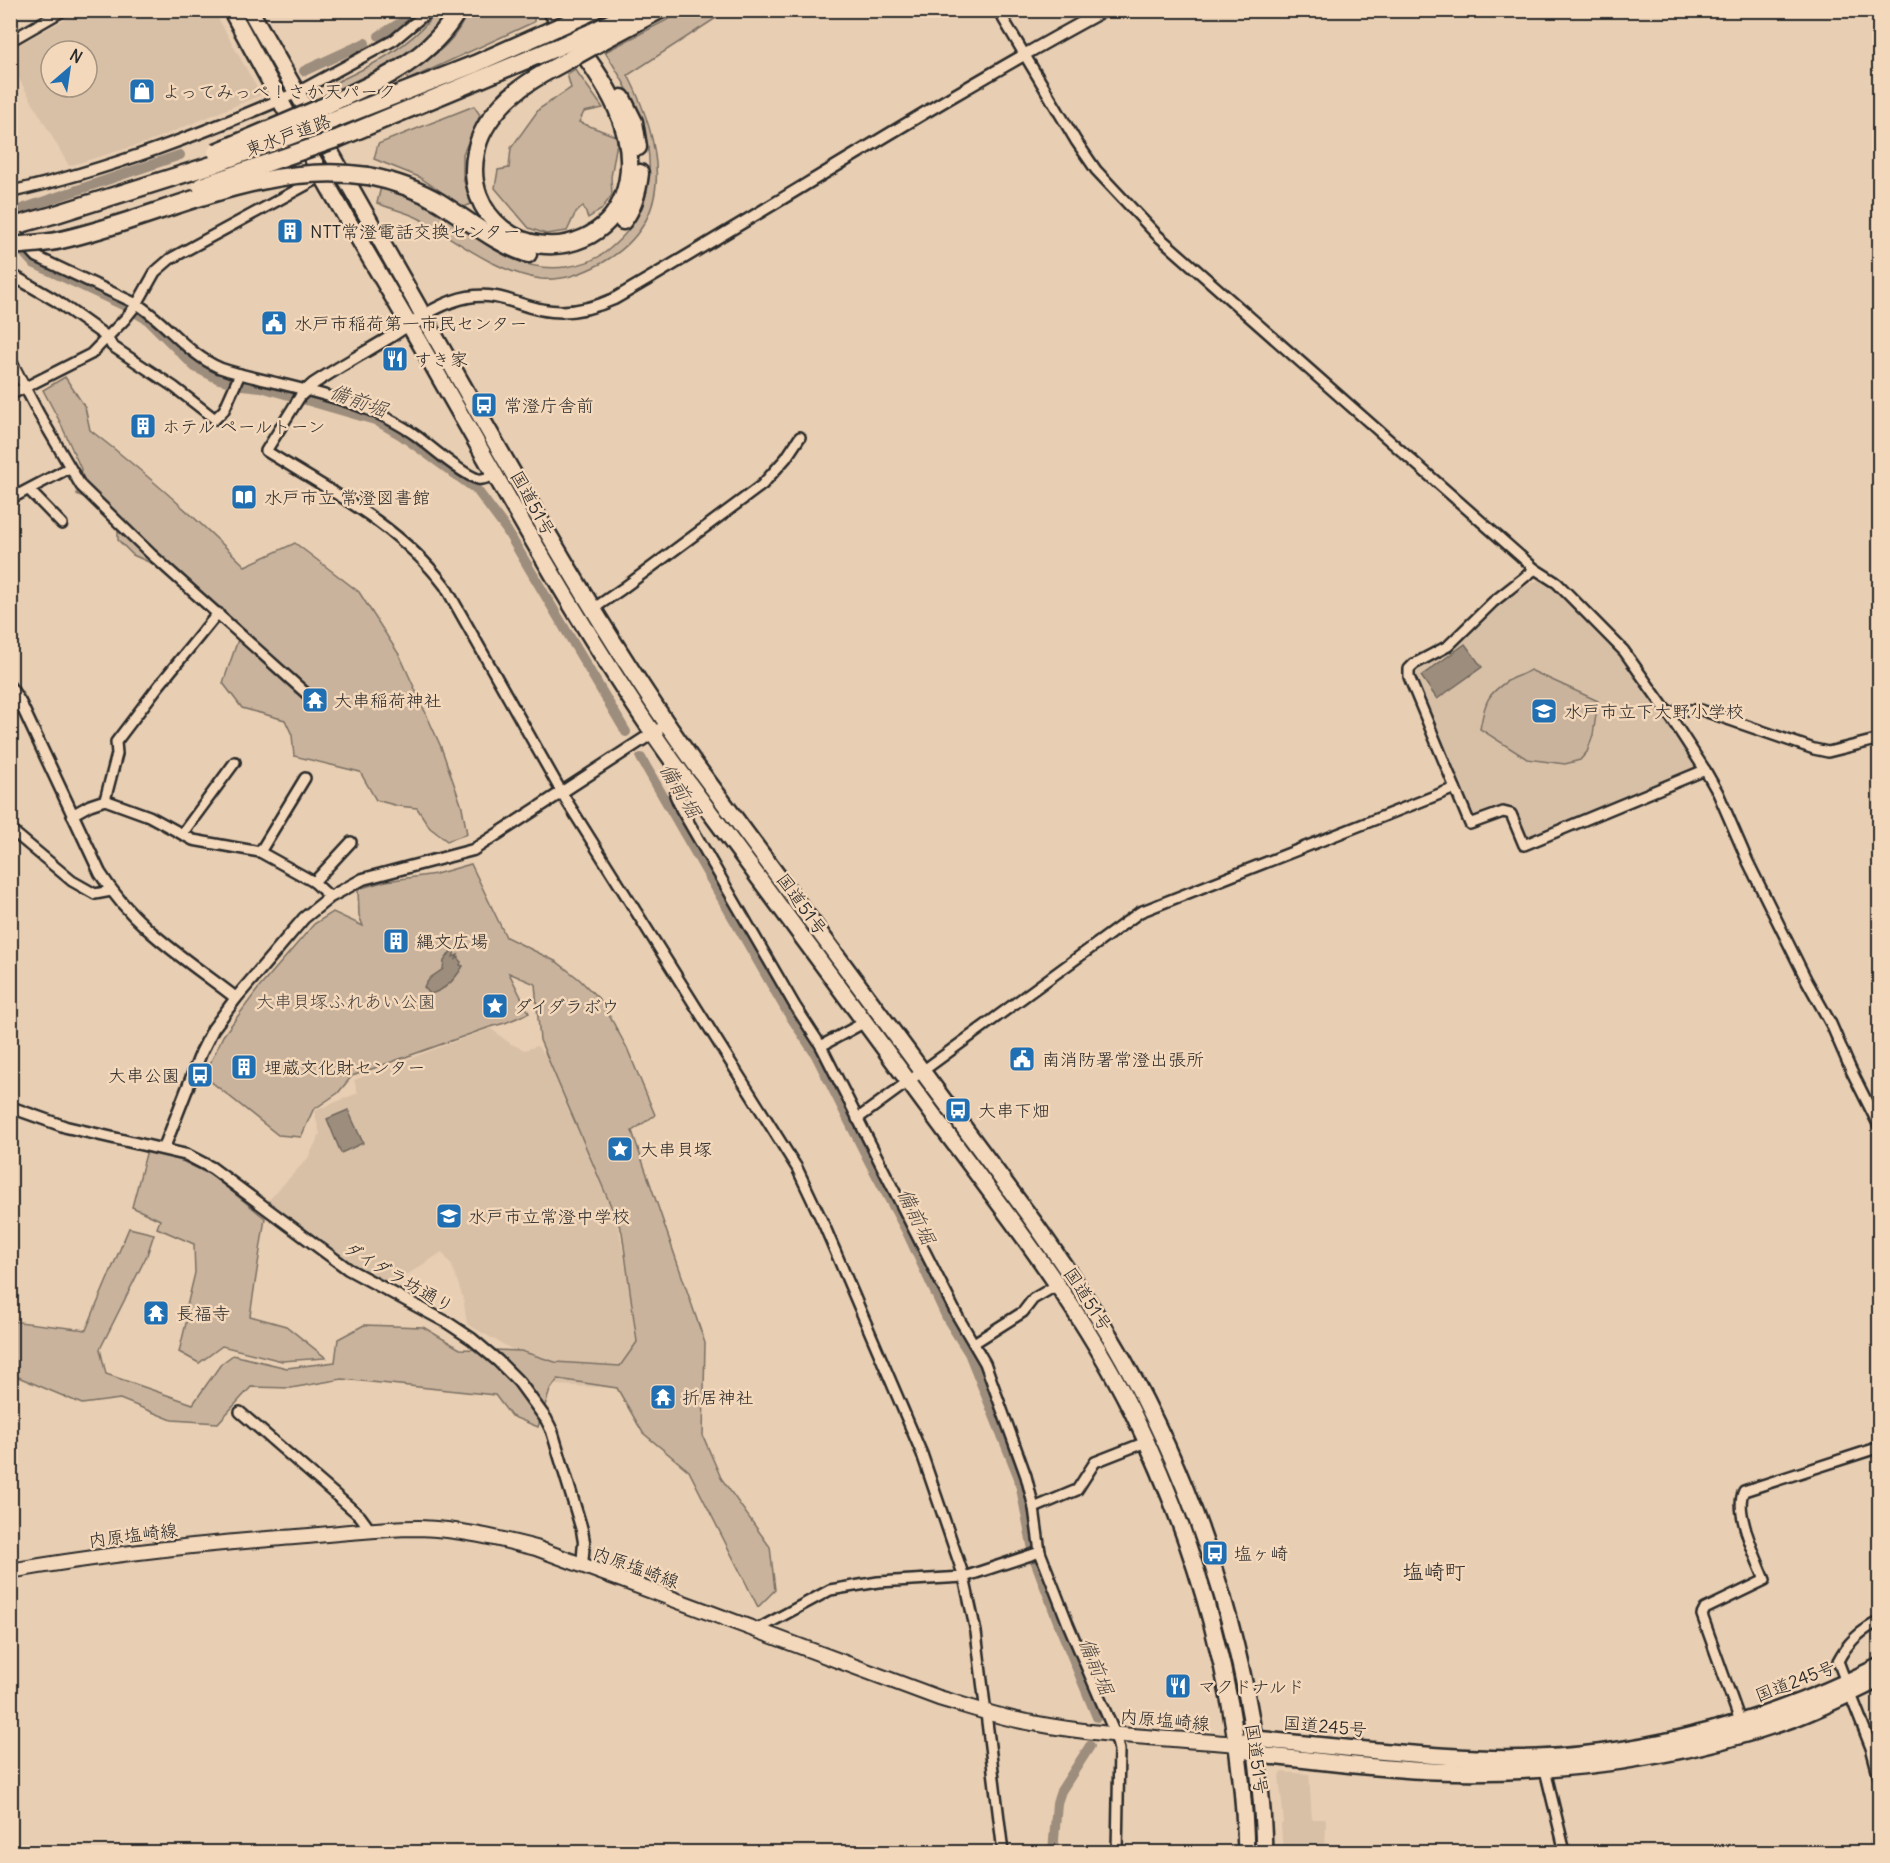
<svg xmlns="http://www.w3.org/2000/svg" width="1890" height="1863" font-family="Delius,'Klee One',sans-serif">
  <style>
    .built { fill: #d8c0a7; fill-rule: evenodd }
    .green { fill: #c9b39c; stroke: #7a6f64; stroke-width: 1.5 }
    .water { fill: #9d8d7d; stroke: #6f665c; stroke-width: 1.5 }
    .lines { fill: none; stroke-linecap: round; stroke-linejoin: round }
    .canal { stroke: #9d8d7d; stroke-width: 10 }
    .minor-casing { stroke: #2b2b2b; stroke-width: 14 }
    .tertiary-casing { stroke: #2b2b2b; stroke-width: 15 }
    .primary-casing { stroke: #2b2b2b; stroke-width: 18 }
    .trunk-casing { stroke: #2b2b2b; stroke-width: 20 }
    .motorway-casing { stroke: #2b2b2b; stroke-width: 21 }
    .minor { stroke: #f4d8bb; stroke-width: 9 }
    .tertiary { stroke: #f4d8bb; stroke-width: 10 }
    .primary { stroke: #f4d8bb; stroke-width: 14 }
    .trunk { stroke: #f4d8bb; stroke-width: 15 }
    .motorway { stroke: #f4d8bb; stroke-width: 16 }
    .motorway-bridge-casing { stroke: #2b2b2b; stroke-width: 21; stroke-linecap: butt }
    .motorway-bridge { stroke: #f4d8bb; stroke-width: 16 }
    .labels { text-anchor: middle; dominant-baseline: central; stroke-width: 5; stroke-linejoin: round; paint-order: stroke }
    .poi-label { font-size: 18px; fill: #2b2b2b; stroke: #f4d8bb; text-anchor: start }
    .street-label { font-size: 18px; fill: #2b2b2b; stroke: #f4d8bb }
    .park-label { font-size: 18px; fill: #4b4642; stroke: #f4d8bb }
    .water-label { font-size: 20px; font-style: italic; fill: #4d4844; stroke: #f4d8bb }
    .quarter-label { font-size: 21px; fill: #2b2b2b; stroke: #f4d8bb }
  </style>
  <rect width="100%" height="100%" fill="#e8ceb2"/>
  <filter id="ink" filterUnits="userSpaceOnUse"><feTurbulence type="fractalNoise" baseFrequency=".0167" numOctaves="2"/><feDisplacementMap in="SourceGraphic" scale="12" xChannelSelector="R" yChannelSelector="G"/><feConvolveMatrix kernelMatrix="1 2 1 2 8 2 1 2 1" color-interpolation-filters="sRGB"/></filter>
  <g filter="url(#ink)">
    <g class="built">
      <path d="M82,10L214,11L261,95L148,142L69,166L11,65V49ZM51,51H87V87H51Z"/>
      <polygon points="1541,579 1561,591 1610,642 1645,687 1695,764 1693,770 1649,790 1528,839 1523,836 1513,810 1505,808 1477,819 1473,817 1412,674 1416,668 1495,606 1519,589"/>
      <polygon points="490,1028 511,1044 525,1050 537,1046 549,1059 619,1229 637,1331 637,1364 633,1389 556,1385 522,1355 467,1324 463,1298 452,1266 442,1252 390,1286 346,1262 266,1203 308,1158 320,1134 314,1111 358,1093 354,1080"/>
      <polygon points="1282,1772 1309,1774 1312,1819 1326,1819 1325,1852 1283,1852 1281,1824 1284,1822 1279,1776"/>
    </g>
    <g class="green">
      <path d="M437,11L446,15C419,54 372,73 330,93L328,86C369,67 410,48 437,11Z"/>
      <path d="M467,11H534V22L408,80L406,76C429,59 459,41 467,11Z"/>
      <path d="M684,11H727L628,75C661,141 679,220 602,263C583,273 563,281 541,279C495,272 459,242 420,219C407,212 391,209 377,203L381,187C406,194 429,205 451,220C487,245 519,273 566,267C581,265 595,261 607,251C623,238 636,224 643,205C662,148 635,98 605,52Z"/>
      <polygon points="575,69 603,108 584,112 579,122 618,137 611,177 612,195 601,210 588,218 583,206 575,214 567,231 546,234 529,228 495,188 498,170 509,168 511,148 539,109 571,88 567,74"/>
      <polygon points="474,106 480,115 463,154 463,178 471,204 464,207 419,177 374,159 378,144"/>
      <path d="M65,377L85,407L90,430C145,472 196,518 245,566L295,543L359,592L400,656L441,747L462,807L467,834L447,841L430,828L417,808L398,806L376,800L360,772L294,756L292,735L285,720L242,708L223,683L242,628L187,579L133,555L118,540V513L77,494L81,469L60,422L43,390Z"/>
      <path d="M1530,670L1598,701L1593,735L1587,752L1580,760L1565,764L1527,759L1480,729C1485,704 1485,695 1509,680C1515,676 1523,675 1530,670Z"/>
      <polygon points="471,864 506,937 557,962 579,979 602,1002 627,1048 655,1115 632,1131 705,1343 703,1436 721,1478 770,1547 775,1590 758,1607 689,1471 643,1433 617,1388 558,1379 550,1390 538,1427 511,1416 495,1395 342,1379 291,1388 251,1387 218,1423 172,1420 120,1399 82,1404 11,1374 11,1321 86,1330 129,1228 154,1234 147,1255 100,1349 106,1374 193,1404 221,1364 233,1355 287,1368 335,1362 338,1339 364,1325 423,1327 460,1349 521,1351 555,1362 620,1366 637,1342 622,1232 540,1040 535,984 509,973 529,1013 505,1023 490,1027 352,1076 338,1093 313,1110 301,1137 278,1135 204,1076 223,1036 258,989 314,924 333,912 363,926 359,915 358,889 386,881 436,874"/>
      <polygon points="147,1150 180,1160 211,1175 265,1218 250,1316 286,1326 326,1358 282,1361 222,1346 199,1363 179,1352 187,1319 186,1310 195,1273 194,1244 157,1228 160,1220 132,1207"/>
    </g>
    <g class="water">
      <polygon points="1465,644 1482,667 1437,699 1421,676"/>
      <path d="M452,950L455,951L453,957L458,955L456,959L459,957V960L461,962L460,965L463,966C455,979 446,990 430,994L424,987L430,978L443,969L444,961Z"/>
      <polygon points="348,1110 363,1143 341,1153 327,1119"/>
    </g>
    <g class="lines">
      <g class="canal">
        <polyline points="379,36 405,20 415,10"/>
        <polyline points="304,71 365,43"/>
        <polyline points="19,210 180,155"/>
        <polyline points="15,243 33,263 125,306 148,320 195,367 219,379 242,385 261,387 375,420 401,435 477,490 506,529 626,732"/>
        <polyline points="641,758 785,1008 816,1055 870,1163 907,1232 947,1318 969,1353 1019,1478 1035,1560 1060,1627 1097,1717"/>
        <polyline points="1053,1852 1057,1803 1061,1791 1090,1746"/>
      </g>
      <defs>
        <g id="minor">
          <polyline points="998,10 1076,141 1096,170 1157,235 1535,569 1557,583 1624,651 1668,713 1705,770 1718,793 1748,862 1807,981 1831,1024 1851,1070 1880,1128"/>
          <polyline points="10,41 64,10"/>
          <polyline points="296,93 394,40 430,10"/>
          <path d="M10,228L37,257L137,304C167,323 187,354 220,368C237,374 256,378 273,382C323,394 376,406 418,437C431,447 463,475 478,479C484,480 489,477 495,475"/>
          <polyline points="107,337 112,346 174,387 215,419 224,410 240,374"/>
          <polyline points="10,359 39,414 81,486 152,555 309,696"/>
          <polyline points="10,395 91,354 125,319 137,304 155,272 170,259 319,178"/>
          <path d="M301,395L266,451C329,490 399,525 445,586L566,800L797,1168L824,1225L922,1454L964,1577L976,1632L1003,1852"/>
          <polyline points="29,490 62,524"/>
          <polyline points="10,499 69,468"/>
          <polyline points="1535,569 1493,602 1448,646 1414,664 1409,669 1409,677 1470,824 1503,812 1511,814 1524,845 1705,770"/>
          <polyline points="593,609 622,589 762,485 786,458 800,437"/>
          <polyline points="1668,713 1681,710 1701,710 1814,749 1828,752 1880,739"/>
          <polyline points="687,781 675,795 681,809 795,1006 821,1046 958,1317 985,1363 1026,1476 1034,1508 1040,1552 1068,1624 1115,1734 1119,1750 1117,1852"/>
          <polyline points="105,800 117,754 116,742 157,688 218,613"/>
          <polyline points="72,815 90,805 105,800 149,816 193,840 260,852 314,882 330,897"/>
          <polyline points="10,829 72,881 95,894 111,891"/>
          <polyline points="182,834 235,762"/>
          <polyline points="260,852 305,778"/>
          <polyline points="314,882 351,842"/>
          <polyline points="821,1046 865,1022"/>
          <polyline points="857,1119 1140,912 1455,788"/>
          <polyline points="974,1343 1023,1312 1033,1299 1057,1285"/>
          <polyline points="240,1412 360,1516 371,1531"/>
          <polyline points="1034,1508 1077,1490 1095,1462 1146,1442"/>
          <polyline points="756,1630 830,1590 878,1582 964,1577 1040,1552"/>
          <path d="M1847,1685L1838,1661C1847,1643 1861,1630 1880,1621"/>
          <path d="M1740,1721L1702,1615L1705,1609L1765,1580C1757,1559 1733,1511 1744,1491L1880,1447"/>
          <polyline points="1545,1770 1565,1852"/>
          <polyline points="1876,1852 1880,1829"/>
        </g>
        <g id="tertiary">
          <path d="M10,192C109,170 204,133 296,93"/>
          <polyline points="10,274 55,300 107,337"/>
          <path d="M301,395L313,384C337,368 362,354 387,339C411,324 439,302 468,297C503,291 521,309 552,311C574,313 594,308 614,299C778,204 938,100 1105,10"/>
          <path d="M10,687L20,702L100,873C134,928 186,959 236,998"/>
          <polyline points="10,1107 66,1127 187,1155 212,1168 348,1269 448,1323 472,1339 498,1361 519,1382 546,1419 552,1431 582,1530 584,1542 582,1566"/>
          <polyline points="164,1148 201,1053 213,1029 236,998 304,918 330,897 363,879 473,850 659,729"/>
          <polyline points="1850,1693 1872,1749 1880,1779"/>
        </g>
        <path id="primary" d="M10,1571C101,1555 191,1545 282,1538C328,1535 374,1528 419,1528C459,1529 497,1538 536,1548L939,1698C970,1707 1001,1718 1033,1723C1100,1736 1168,1738 1236,1744"/>
        <g id="trunk">
          <path d="M231,10C262,67 292,123 324,179C361,244 400,308 437,373C506,494 573,615 651,730C685,780 722,828 758,877C821,963 885,1049 948,1135C1014,1223 1083,1312 1132,1411C1198,1546 1242,1701 1246,1852"/>
          <path d="M250,10C328,147 405,284 483,421C550,538 617,655 695,764L1033,1221C1065,1266 1096,1311 1123,1359C1205,1506 1260,1683 1264,1852"/>
          <path d="M1247,1741L1255,1739C1328,1746 1403,1755 1476,1758C1614,1764 1757,1728 1880,1666"/>
          <path d="M1249,1751L1257,1755C1316,1760 1375,1769 1434,1771C1556,1775 1677,1760 1792,1719C1822,1708 1851,1693 1880,1679"/>
        </g>
        <g id="motorway">
          <path d="M551,10C574,42 601,73 617,109C629,137 634,168 623,197C616,215 602,230 584,238C525,264 462,216 476,152C479,134 490,118 502,105C521,84 546,72 570,59"/>
          <polyline points="583,16 594,10"/>
          <polyline points="594,31 636,10"/>
          <polyline points="602,41 660,10"/>
          <polyline points="622,98 634,122 638,147"/>
          <path d="M320,108C372,84 429,63 458,10"/>
          <polyline points="330,121 475,64 549,31"/>
          <polyline points="339,138 560,46"/>
          <path d="M368,176C393,181 417,189 439,202C468,220 495,243 528,254"/>
          <path d="M623,221C634,207 638,191 640,173"/>
          <polyline points="10,227 53,215"/>
        </g>
      </defs>
      <use href="#minor" class="minor-casing"/>
      <use href="#tertiary" class="tertiary-casing"/>
      <use href="#primary" class="primary-casing"/>
      <use href="#trunk" class="trunk-casing"/>
      <use href="#motorway" class="motorway-casing"/>
      <use href="#minor" class="minor"/>
      <use href="#tertiary" class="tertiary"/>
      <use href="#primary" class="primary"/>
      <use href="#trunk" class="trunk"/>
      <use href="#motorway" class="motorway"/>
      <defs>
        <g id="motorway-bridge">
          <polyline points="549,31 583,16"/>
          <polyline points="560,46 594,31"/>
          <polyline points="570,59 602,41"/>
          <polyline points="216,152 320,108"/>
          <polyline points="201,186 339,138"/>
          <polyline points="53,215 212,165 330,121"/>
          <path d="M10,246C27,244 45,244 61,240C163,217 261,160 368,176"/>
        </g>
      </defs>
      <use href="#motorway-bridge" class="motorway-bridge-casing"/>
      <use href="#motorway-bridge" class="motorway-bridge"/>
    </g>
  </g>
  <defs>
    <symbol id="shop-square" viewBox="-11 -11 22 22"><rect x="-9" y="-9" width="18" height="18" rx="4" fill="#1f6fb2" stroke="#f4d8bb"/><path d="M-5-2.5h2.3a2.7 3.5 0 0 1 5.4 0H5L5.5 6h-11ZM-1.5-2.5h3a1.5 2.3 0 0 0-3 0Z" fill="#fff"/></symbol>
    <symbol id="building-square" viewBox="-11 -11 22 22"><rect x="-9" y="-9" width="18" height="18" rx="4" fill="#1f6fb2" stroke="#f4d8bb"/><path d="M-4-6H4V6H1V3H-1V6H-4ZM-2.5-4.3h1.7v1.8h-1.7ZM.8-4.3h1.7v1.8H.8ZM-2.5-1h1.7V.8h-1.7ZM.8-1h1.7V.8H.8Z" fill="#fff"/></symbol>
    <symbol id="civic-square" viewBox="-11 -11 22 22"><rect x="-9" y="-9" width="18" height="18" rx="4" fill="#1f6fb2" stroke="#f4d8bb"/><path d="M-.6-6.5H3V-4.5H.6V-3L4-1V1h2V6H-6V1h2V-1L-.6-3ZM-1.2 2.5V6h2.4V2.5Z" fill="#fff"/></symbol>
    <symbol id="restaurant-square" viewBox="-11 -11 22 22"><rect x="-9" y="-9" width="18" height="18" rx="4" fill="#1f6fb2" stroke="#f4d8bb"/><path d="M-5-6h1v4h1v-4h1v4h1v-4h1v5L-1.5 .5V6h-2V.5L-5-1ZM5-6V6H3V1.5H1.5Q1.5-4 5-6Z" fill="#fff"/></symbol>
    <symbol id="bus-square" viewBox="-11 -11 22 22"><rect x="-9" y="-9" width="18" height="18" rx="4" fill="#1f6fb2" stroke="#f4d8bb"/><path d="M-5-6H5V4H4V6H2V4H-2V6H-4V4H-5ZM-3.5-4V0h7V-4ZM-3.5 1.2v1.5H-2V1.2ZM2 1.2v1.5H3.5V1.2Z" fill="#fff"/></symbol>
    <symbol id="library-square" viewBox="-11 -11 22 22"><rect x="-9" y="-9" width="18" height="18" rx="4" fill="#1f6fb2" stroke="#f4d8bb"/><path d="M-6-4Q-3-5.5-.7-3.5V5Q-3 3-6 4ZM6-4Q3-5.5 .7-3.5V5Q3 3 6 4Z" fill="#fff"/></symbol>
    <symbol id="temple-square" viewBox="-11 -11 22 22"><rect x="-9" y="-9" width="18" height="18" rx="4" fill="#1f6fb2" stroke="#f4d8bb"/><path d="M0-6L5-2H3V0L6.5 2.5H4V6H1.5V3h-3V6H-4V2.5H-6.5L-3 0V-2H-5Z" fill="#fff"/></symbol>
    <symbol id="school-square" viewBox="-11 -11 22 22"><rect x="-9" y="-9" width="18" height="18" rx="4" fill="#1f6fb2" stroke="#f4d8bb"/><path d="M0-5L7-2L0 1L-7-2ZM-4 1L0 2.5L4 1V4Q0 6-4 4Z" fill="#fff"/></symbol>
    <symbol id="sight-square" viewBox="-11 -11 22 22"><rect x="-9" y="-9" width="18" height="18" rx="4" fill="#1f6fb2" stroke="#f4d8bb"/><path d="M0-6L1.8-2.2L6-1.7L2.9 1.2L3.7 5.4L0 3.3L-3.7 5.4L-2.9 1.2L-6-1.7L-1.8-2.2Z" fill="#fff"/></symbol>
  </defs>
  <g fill-rule="evenodd">
    <use href="#shop-square" x="127" y="76" width="30" height="30"/>
    <use href="#building-square" x="275" y="216" width="30" height="30"/>
    <use href="#civic-square" x="259" y="308" width="30" height="30"/>
    <use href="#restaurant-square" x="380" y="344" width="30" height="30"/>
    <use href="#bus-square" x="469" y="390" width="30" height="30"/>
    <use href="#building-square" x="128" y="411" width="30" height="30"/>
    <use href="#library-square" x="229" y="482" width="30" height="30"/>
    <use href="#temple-square" x="300" y="685" width="30" height="30"/>
    <use href="#school-square" x="1529" y="696" width="30" height="30"/>
    <use href="#building-square" x="381" y="926" width="30" height="30"/>
    <use href="#sight-square" x="480" y="991" width="30" height="30"/>
    <use href="#civic-square" x="1007" y="1044" width="30" height="30"/>
    <use href="#building-square" x="229" y="1052" width="30" height="30"/>
    <use href="#bus-square" x="185" y="1060" width="30" height="30"/>
    <use href="#bus-square" x="943" y="1095" width="30" height="30"/>
    <use href="#sight-square" x="605" y="1134" width="30" height="30"/>
    <use href="#school-square" x="434" y="1201" width="30" height="30"/>
    <use href="#temple-square" x="141" y="1298" width="30" height="30"/>
    <use href="#temple-square" x="648" y="1382" width="30" height="30"/>
    <use href="#bus-square" x="1200" y="1538" width="30" height="30"/>
    <use href="#restaurant-square" x="1163" y="1671" width="30" height="30"/>
  </g>
  <g class="labels">
    <g class="poi-label">
      <text x="162" y="91">よってみっぺ！さか天パーク</text>
      <text x="310" y="231">NTT常澄電話交換センター</text>
      <text x="294" y="323">水戸市稲荷第一市民センター</text>
      <text x="414" y="359">すき家</text>
      <text x="504" y="405">常澄庁舎前</text>
      <text x="162" y="426">ホテル ペールトーン</text>
      <text x="264" y="497">水戸市立 常澄図書館</text>
      <text x="334" y="700">大串稲荷神社</text>
      <text x="1564" y="711">水戸市立下大野小学校</text>
      <text x="416" y="941">縄文広場</text>
      <text x="514" y="1006">ダイダラボウ</text>
      <text x="1042" y="1059">南消防署常澄出張所</text>
      <text x="264" y="1067">埋蔵文化財センター</text>
      <text x="180" y="1075" text-anchor="end">大串公園</text>
      <text x="978" y="1110">大串下畑</text>
      <text x="640" y="1149">大串貝塚</text>
      <text x="468" y="1216">水戸市立常澄中学校</text>
      <text x="176" y="1313">長福寺</text>
      <text x="682" y="1397">折居神社</text>
      <text x="1234" y="1553">塩ヶ崎</text>
      <text x="1198" y="1686">マクドナルド</text>
    </g>
    <g class="street-label">
      <text transform="translate(288 135) rotate(-20)">東水戸道路</text>
      <text transform="translate(533 503) rotate(61)">国道51号</text>
      <text transform="translate(802 904) rotate(54)">国道51号</text>
      <text transform="translate(399 1277) rotate(30)">ダイダラ坊通り</text>
      <text transform="translate(1088 1299) rotate(57)">国道51号</text>
      <text transform="translate(133 1535) rotate(-7)">内原塩崎線</text>
      <text transform="translate(636 1567) rotate(20)">内原塩崎線</text>
      <text transform="translate(1795 1681) rotate(-21)">国道245号</text>
      <text transform="translate(1165 1720) rotate(5)">内原塩崎線</text>
      <text transform="translate(1325 1726) rotate(5)">国道245号</text>
      <text transform="translate(1257 1759) rotate(82)">国道51号</text>
    </g>
    <g class="park-label">
      <text x="346" y="1001">大串貝塚ふれあい公園</text>
    </g>
    <g class="water-label">
      <text transform="translate(359 400) rotate(20)">備前堀</text>
      <text transform="translate(681 790) rotate(59)">備前堀</text>
      <text transform="translate(917 1216) rotate(64)">備前堀</text>
      <text transform="translate(1097 1666) rotate(68)">備前堀</text>
    </g>
    <g class="quarter-label">
      <text x="1434" y="1571">塩崎町</text>
    </g>
  </g>
  <rect width="1890" height="1863" fill="none" stroke="#f4d8bb" stroke-width="36"/>
  <rect x="18" y="18" width="1854" height="1827" fill="none" stroke="#2b2b2b" stroke-width="2" filter="url(#ink)"/>
  <g transform="translate(69 69) rotate(29)"><circle r="28" fill="#f4d8bb" stroke="#a49381" stroke-width="1.5"/>
  <path d="M0-4.5L10 22L0 15L-10 22Z" fill="#1f6fb2"/>
  <text y="-9" font-size="16" font-weight="bold" text-anchor="middle" fill="#2b2b2b">N</text>
  </g>
</svg>
